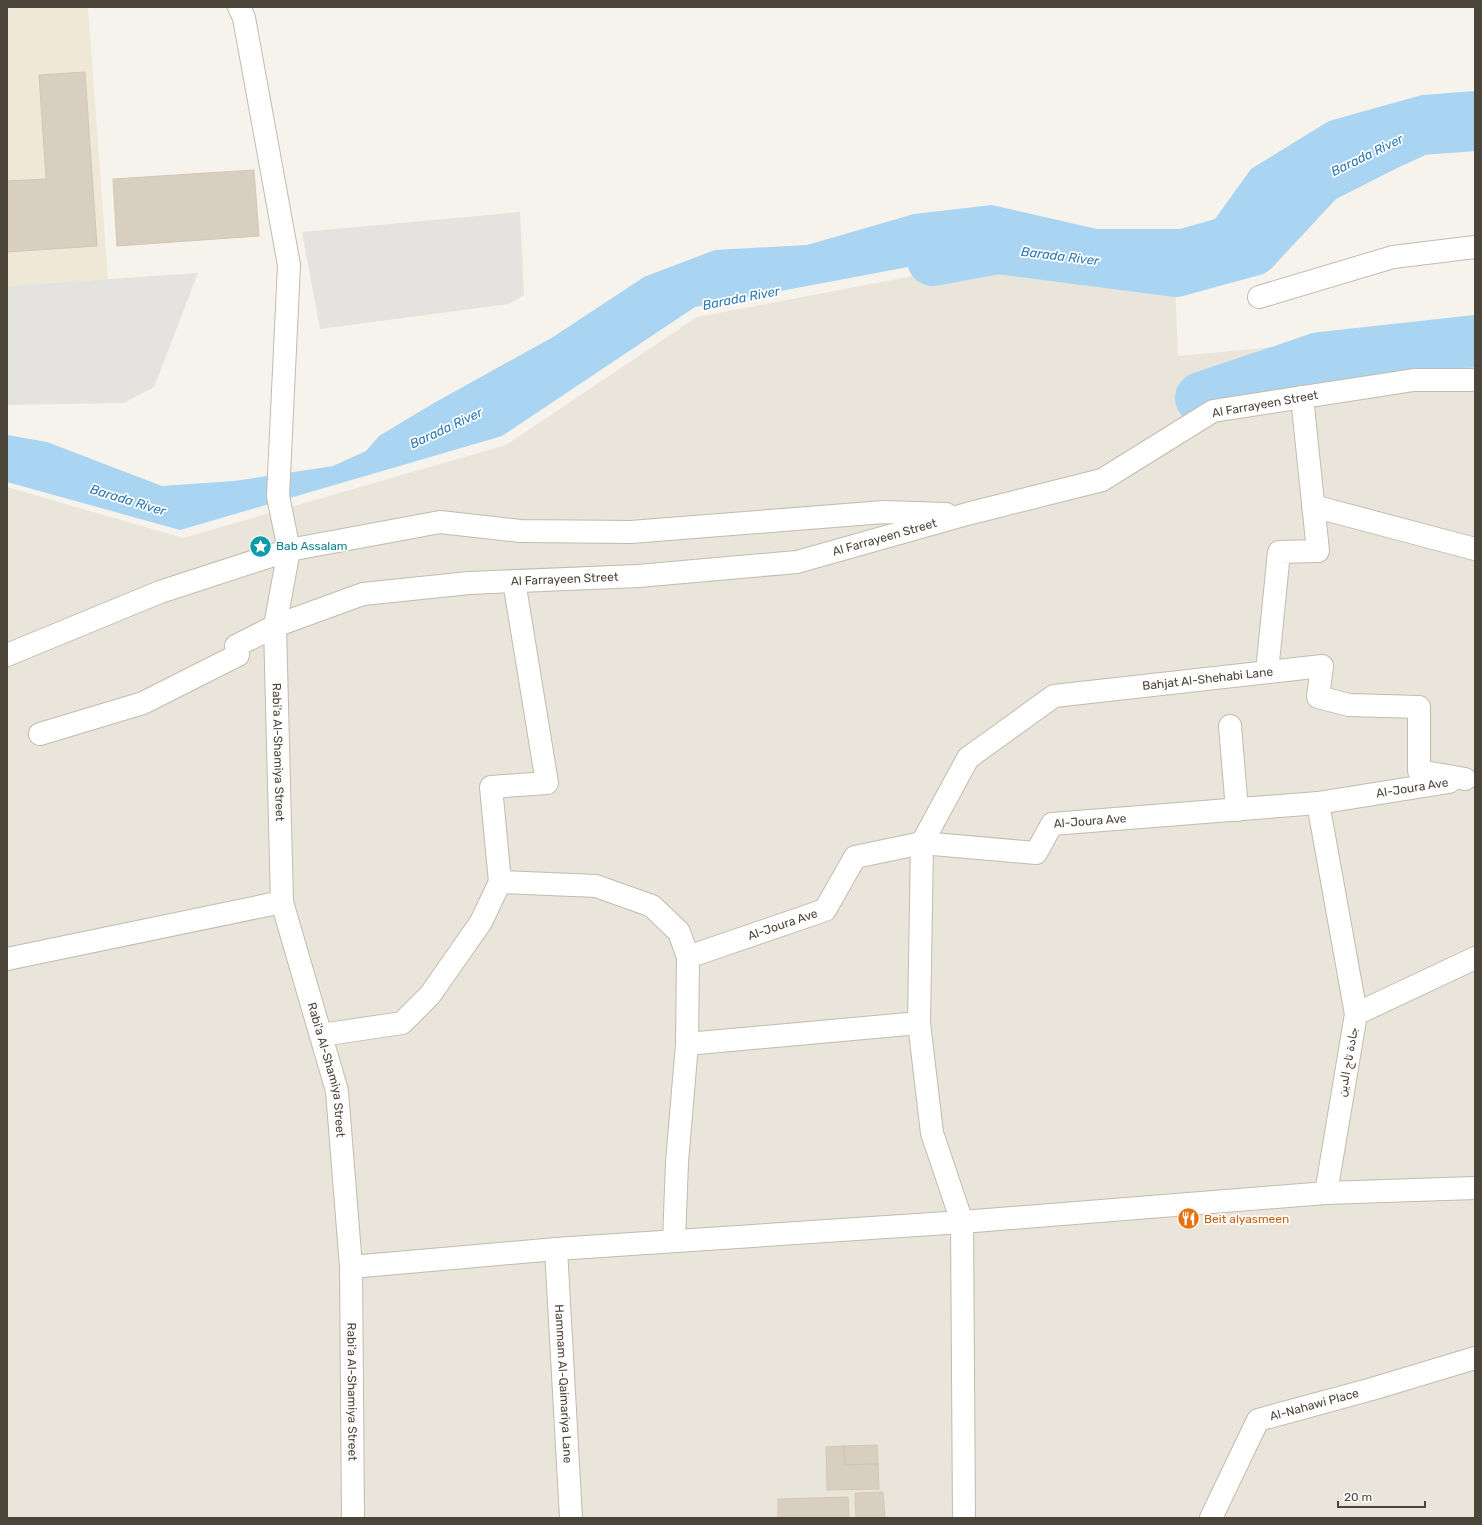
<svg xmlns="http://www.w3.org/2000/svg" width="1482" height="1525" font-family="Rubik,'Noto Naskh Arabic',sans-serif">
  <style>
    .residential { fill: #eae5da }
    .education { fill: #efe8d6 }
    .parking { fill: #e5e3e0 }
    .water { fill: #a9d4f2 }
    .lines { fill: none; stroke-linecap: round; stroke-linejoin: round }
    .river { stroke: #a9d4f2; stroke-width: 52 }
    .building { fill: #d8cfc1; stroke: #d3c7b4 }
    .street-casing { stroke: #c2bbae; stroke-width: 24 }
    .street { stroke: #fff; stroke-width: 22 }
    .labels { text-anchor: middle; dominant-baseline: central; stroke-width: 3.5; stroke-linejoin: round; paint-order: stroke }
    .street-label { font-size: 12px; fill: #4b4439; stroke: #fff }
    .culture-label { font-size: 12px; fill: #0d838f; stroke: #fff; text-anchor: start }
    .food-label { font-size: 12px; fill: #c56008; stroke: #fff; text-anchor: start }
    .water-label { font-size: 13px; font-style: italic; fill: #2e7ab2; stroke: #fff }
  </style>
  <rect width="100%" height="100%" fill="#f6f3ec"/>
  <polygon class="residential" points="987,262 1175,282 1178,356 1475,328 1475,1518 7,1518 7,487 183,538 506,445 697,317"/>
  <polygon class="education" points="7,7 88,7 108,279 7,286"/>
  <g class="parking">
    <polygon points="520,212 524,295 509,304 320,329 302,232"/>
    <polygon points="198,273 154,387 124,403 7,405 7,286"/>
  </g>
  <polygon class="water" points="1475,91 1475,135 1381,147 1320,178 1253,250 1214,270 1176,271 1004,249 695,307 502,436 180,530 7,482 7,435 47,442 162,486 234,481 333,466 366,451 379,436 434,403 553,337 644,277 715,250 807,245 914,214 992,205 1097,229 1180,229 1215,219 1251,169 1329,121 1422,95"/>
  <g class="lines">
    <g class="river">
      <polyline points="933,260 998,248 1176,271 1253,250 1320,178 1381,147 1420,129 1475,125"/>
      <polyline points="1201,398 1320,358 1475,341"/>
    </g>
  </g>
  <g class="building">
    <polygon points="85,72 97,246 7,252 7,181 46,179 39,75"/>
    <polygon points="254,170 259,236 117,246 113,179"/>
    <polygon points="877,1445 878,1464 845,1465 844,1446"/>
    <polygon points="844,1446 845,1465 878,1464 879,1489 827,1490 826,1447"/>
    <polygon points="883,1492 885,1518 856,1518 855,1493"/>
    <polygon points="848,1497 849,1518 778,1518 778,1499"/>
  </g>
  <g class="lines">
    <defs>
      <g id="street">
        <path id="s1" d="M239,7L244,18L289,265L278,496L289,550L275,626L282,902L337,1091L351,1267L353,1518"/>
        <polyline points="1259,297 1393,257 1475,247"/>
        <polyline points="1313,506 1475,549"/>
        <polyline points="7,655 160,592 289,550 440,522 520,531 631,532 884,512 946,514"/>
        <polyline points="1267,672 1279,552 1318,551 1302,397"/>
        <polyline points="1230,726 1237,810"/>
        <path id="s2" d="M40,734L143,703L238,655L236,646L275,626L363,594L469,583L638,576L797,562L967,514L1102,480L1213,411L1414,380H1475"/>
        <polyline points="1318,803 1356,1014"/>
        <polyline points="500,882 596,886 652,906 679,932 688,957 687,1044 677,1162 674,1241"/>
        <path id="s3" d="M688,957L825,910L855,857L922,843L1036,853L1052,824L1318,803L1449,782"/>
        <polyline points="7,959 282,902"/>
        <polyline points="321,1035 402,1023 430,995 481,922 500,882 491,787 547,783 514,581"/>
        <polyline points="687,1044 919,1023"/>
        <polyline points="1326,1193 1356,1014 1475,958"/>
        <path id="s4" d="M556,1249L571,1518"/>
        <polyline points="351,1267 556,1249 962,1222 1326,1193 1475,1188"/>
        <path id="s5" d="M964,1518L962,1222L932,1133L919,1023L922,843L968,758L1054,696L1322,666L1318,697L1349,705L1419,707V771L1465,779"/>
        <path id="s6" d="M1211,1518L1258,1420L1372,1389L1475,1358"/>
      </g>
    </defs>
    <use href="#street" class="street-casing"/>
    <use href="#street" class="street"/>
  </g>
  <defs>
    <symbol id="sight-disc" viewBox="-11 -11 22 22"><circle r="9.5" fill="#0f9aa8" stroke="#fff"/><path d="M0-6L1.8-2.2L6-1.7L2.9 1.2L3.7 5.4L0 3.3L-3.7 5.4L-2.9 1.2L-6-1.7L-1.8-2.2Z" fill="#fff"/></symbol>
    <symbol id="restaurant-disc" viewBox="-11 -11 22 22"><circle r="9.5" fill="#e8710a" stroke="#fff"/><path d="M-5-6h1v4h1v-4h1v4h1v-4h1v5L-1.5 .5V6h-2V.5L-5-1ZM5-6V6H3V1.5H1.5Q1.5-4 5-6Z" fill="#fff"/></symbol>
  </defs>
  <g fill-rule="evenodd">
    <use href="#sight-disc" x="248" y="534" width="25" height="25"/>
    <use href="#restaurant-disc" x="1176" y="1206" width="25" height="25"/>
  </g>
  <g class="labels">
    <g class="street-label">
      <text transform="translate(1265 404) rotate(-10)">Al Farrayeen Street</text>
      <text stroke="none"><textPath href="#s2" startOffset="887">Al Farrayeen Street</textPath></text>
      <text stroke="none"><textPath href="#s2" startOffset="563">Al Farrayeen Street</textPath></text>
      <text stroke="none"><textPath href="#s5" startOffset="1038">Bahjat Al-Shehabi Lane</textPath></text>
      <text stroke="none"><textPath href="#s1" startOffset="753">Rabi'a Al-Shamiya Street</textPath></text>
      <text stroke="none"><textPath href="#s3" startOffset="784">Al-Joura Ave</textPath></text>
      <text stroke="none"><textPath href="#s3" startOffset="460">Al-Joura Ave</textPath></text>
      <text stroke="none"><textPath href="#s3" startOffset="100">Al-Joura Ave</textPath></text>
      <text transform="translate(1348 1062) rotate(-80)">جادة تاج الدين</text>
      <text stroke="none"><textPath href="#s1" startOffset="1077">Rabi'a Al-Shamiya Street</textPath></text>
      <text stroke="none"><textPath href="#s4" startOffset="135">Hammam Al-Qaimariya Lane</textPath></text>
      <text stroke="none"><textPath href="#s1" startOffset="1401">Rabi'a Al-Shamiya Street</textPath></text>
      <text stroke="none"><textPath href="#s6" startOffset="167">Al-Nahawi Place</textPath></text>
    </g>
    <g class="culture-label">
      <text x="276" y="546">Bab Assalam</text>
    </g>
    <g class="food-label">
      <text x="1204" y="1219">Beit alyasmeen</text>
    </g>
    <g class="water-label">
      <text transform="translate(1367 155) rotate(-26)">Barada River</text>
      <text transform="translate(1060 256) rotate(7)">Barada River</text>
      <text transform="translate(741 298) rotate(-11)">Barada River</text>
      <text transform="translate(446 428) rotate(-25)">Barada River</text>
      <text transform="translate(128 500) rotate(17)">Barada River</text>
    </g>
  </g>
  <rect width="1482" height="1525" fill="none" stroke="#4b4439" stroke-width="16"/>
  <path d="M1338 1501v6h87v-6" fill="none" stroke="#4b4439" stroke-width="2"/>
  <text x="1344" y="1501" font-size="12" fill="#4b4439" stroke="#ffffff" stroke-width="3" paint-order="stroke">20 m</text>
</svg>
